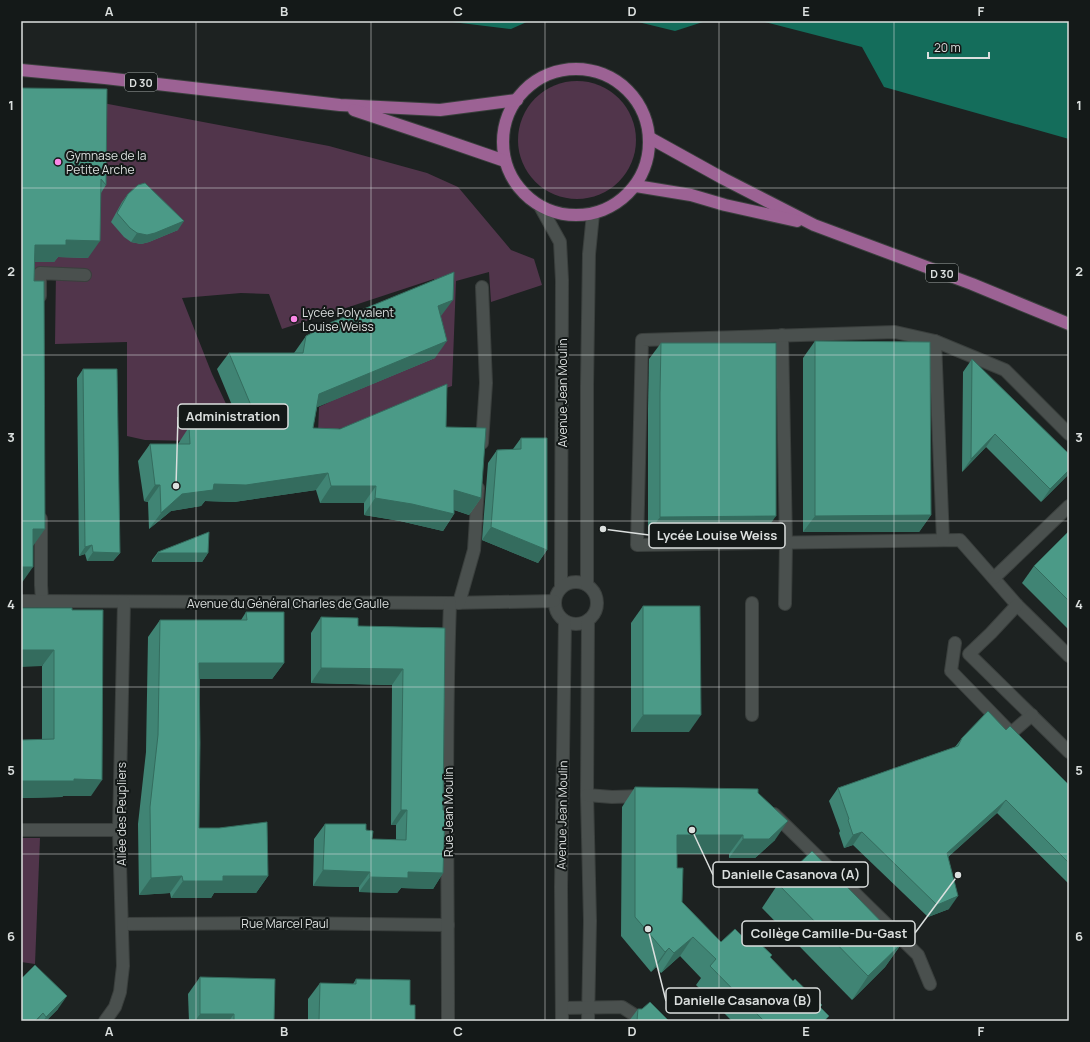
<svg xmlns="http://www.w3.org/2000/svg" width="1090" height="1042" font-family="Manrope,sans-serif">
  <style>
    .green { fill: #51354b }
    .water { fill: #146d5b }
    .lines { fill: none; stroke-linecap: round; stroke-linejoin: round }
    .minor-casing { stroke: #3a3f3d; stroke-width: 14 }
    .major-casing { stroke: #3a3f3d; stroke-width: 14 }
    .minor { stroke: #4a504e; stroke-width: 12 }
    .major { stroke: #9c6294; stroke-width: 12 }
    .wall { fill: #408474 }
    .shaded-wall { fill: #346c5e }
    .building { fill: #4b9a87; stroke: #346c5e }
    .grid { fill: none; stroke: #dbdfde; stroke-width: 1; stroke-opacity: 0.55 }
    .poi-dot { fill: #fa87e6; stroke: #141918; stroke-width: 1.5 }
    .labels { text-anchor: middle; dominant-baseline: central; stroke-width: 4; stroke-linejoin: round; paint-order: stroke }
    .shield { fill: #141918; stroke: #9fa4a3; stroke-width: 1 }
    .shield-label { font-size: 11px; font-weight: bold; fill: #dbdfde }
    .poi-label { font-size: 12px; fill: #dbdfde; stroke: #141918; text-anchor: start }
    .street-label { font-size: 12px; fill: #dbdfde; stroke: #141918 }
    .leader { fill: none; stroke: #dbdfde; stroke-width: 1.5 }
    .callout-dot { fill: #dbdfde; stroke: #141918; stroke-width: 1.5 }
    .callout { fill: #141918; stroke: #dbdfde; stroke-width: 1.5 }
    .callout-label { font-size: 13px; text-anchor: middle; font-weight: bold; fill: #dbdfde }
    .neatline { fill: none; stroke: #dbdfde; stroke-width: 1.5 }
    .grid-label { font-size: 13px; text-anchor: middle; font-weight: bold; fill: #dbdfde }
  </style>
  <rect width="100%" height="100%" fill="#1d2221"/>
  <g class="green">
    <circle cx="577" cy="140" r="59"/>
    <polygon points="87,100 329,146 427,173 458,187 511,250 534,259 542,285 491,302 489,272 456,281 452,386 440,390 401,413 318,434 319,407 433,352 434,279 282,329 269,294 241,293 182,298 212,374 244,442 145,440 127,436 127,342 55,344 56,270 21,270"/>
    <polygon points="21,838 40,838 35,964 21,962"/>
  </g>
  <g class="water">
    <polygon points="444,21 529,21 511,29"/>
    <polygon points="634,21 706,21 675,31"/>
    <polygon points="761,21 1069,21 1069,139 884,87 862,47"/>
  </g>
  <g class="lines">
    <defs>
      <g id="minor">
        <polyline points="540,206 560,242 562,280 561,587"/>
        <polyline points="40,296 40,273 85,275"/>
        <polyline points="782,335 786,543 785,604"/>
        <polyline points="935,341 895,332 642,340 637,545 960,540 1017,605 1069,656"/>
        <polyline points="482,443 486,383 482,287"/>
        <polyline points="41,519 41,585 42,601"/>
        <polyline points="943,540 935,341 1005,370 1069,434"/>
        <polyline points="994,578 1069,506"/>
        <circle cx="576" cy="603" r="21"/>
        <polyline points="587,585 587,386 589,254 593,214"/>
        <polyline points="21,601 450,603 554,601"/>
        <polyline points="459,603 474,550 478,488"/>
        <polyline points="1017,605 991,633 969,654 1069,752"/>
        <polyline points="588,620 587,795 590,921 588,1021"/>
        <polyline points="955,643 951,671 1011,733 1032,715"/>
        <polyline points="752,715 752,603"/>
        <polyline points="587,795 612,797 644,796"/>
        <polyline points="774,814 918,955 930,984"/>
        <polyline points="21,830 119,830"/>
        <polyline points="122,924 284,923 448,925"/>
        <polyline points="562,1008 622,1007 644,1021"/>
        <polyline points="105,1021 115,1007 120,992 123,966 119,830 124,602"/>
        <path d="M448,1021C448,882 445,742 450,603"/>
        <polyline points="562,1021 561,887 565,621"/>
      </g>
      <g id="major">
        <circle cx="576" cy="142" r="73"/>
        <polyline points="21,70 105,78 340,105 440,110 517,100"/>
        <polyline points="354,110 441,139 505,161"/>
        <polyline points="650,138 724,179 814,225 972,284 1069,324"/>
        <polyline points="636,186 691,195 725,205 797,221"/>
      </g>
    </defs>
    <use href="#minor" class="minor-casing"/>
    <use href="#major" class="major-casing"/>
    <use href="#minor" class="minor"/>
    <use href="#major" class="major"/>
  </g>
  <g class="wall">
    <polygon points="21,88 106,185 101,193 88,258 58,257 54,262 34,262 33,546 21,584"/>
    <polygon points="128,194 178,230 149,242 141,244 131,242 124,237 111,222 122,202"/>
    <polygon points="441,316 435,358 317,407 313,428 340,429 446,427 481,498 469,515 454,510 454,514 443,531 400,521 364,515 364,503 320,503 316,490 234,502 205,501 201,506 171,511 149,529 148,502 144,501 138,461 150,444 178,444 189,427 241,427 217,369 229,353 294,353 306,336 312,333 315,329"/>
    <polygon points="815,341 931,515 919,532 803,532 803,358"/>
    <polygon points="661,343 764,533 648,534 648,409 649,359"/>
    <polygon points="972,359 1068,475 1041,502 986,447 962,472 963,372"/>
    <polygon points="83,369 120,553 113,561 87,561 85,554 79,556 77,378"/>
    <polygon points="521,438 547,550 538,563 482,540 488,463 497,450 513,449"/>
    <polygon points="1069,531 1069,630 1022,583 1034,566"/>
    <polygon points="158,552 208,553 202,562 152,562 152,560"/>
    <polygon points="643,606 689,732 631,732 631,623"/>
    <polygon points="72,608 91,796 63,796 62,797 21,798 21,740 42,740 42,666"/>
    <polygon points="246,612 284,663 272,679 200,679 199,828 268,876 256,893 214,893 211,898 171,898 170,893 139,895 138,824 146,752 148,637 160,620 241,620"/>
    <polygon points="321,617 358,626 445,628 443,810 443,873 433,889 401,888 397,893 359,892 359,887 313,886 314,839 325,824 366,830 372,839 396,840 396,825 391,825 392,685 311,683 311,633"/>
    <polygon points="1006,730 1069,785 1069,884 997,813 948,857 949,909 928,917 853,845 844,848 839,833 840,831 829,801 838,788 955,747 962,738"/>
    <polygon points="635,787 758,793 775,840 755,858 729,858 729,854 677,854 677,868 682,902 721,942 746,940 772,955 770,958 793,981 822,1005 820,1007 826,1021 732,1021 696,985 701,978 680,956 661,973 656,967 651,972 621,936 622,807"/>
    <polygon points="778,884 902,943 885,967 852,1000 762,908"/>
    <polygon points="200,977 274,1021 189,1021 188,994"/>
    <polygon points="21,979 58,1009 46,1021 21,1021"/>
    <polygon points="356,979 410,1005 415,1021 308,1021 308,999 320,983 353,984"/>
    <polygon points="638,1009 669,1021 629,1021"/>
  </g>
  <g class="shaded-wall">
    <polygon points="184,221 178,230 149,242 141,244 131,242 137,233"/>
    <polygon points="66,240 100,241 88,258 58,257 54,262 23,262 35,245"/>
    <polygon points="453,300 441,316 438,306"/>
    <polygon points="447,341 435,358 308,411 319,394"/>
    <polygon points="995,434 986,447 962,472 971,459"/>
    <polygon points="1069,470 1069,473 1068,475 1041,502 1050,489"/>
    <polygon points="328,473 316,490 234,502 205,501 201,506 171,511 149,529 161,513 182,494 214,484"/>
    <polygon points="155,485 160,485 148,502 144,501"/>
    <polygon points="331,486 376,486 364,503 320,503"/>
    <polygon points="454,490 481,498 469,515 443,506"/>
    <polygon points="375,498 412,504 454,514 443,531 400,521 364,515"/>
    <polygon points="931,515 919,532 803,532 815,516"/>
    <polygon points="776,516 764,533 648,534 660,517"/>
    <polygon points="491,527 547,550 538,563 482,540"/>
    <polygon points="33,529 45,529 33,546"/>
    <polygon points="92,545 85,554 79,556 85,547"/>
    <polygon points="93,552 120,553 113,561 87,561"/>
    <polygon points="158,553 208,553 202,562 152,562"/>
    <polygon points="21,567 33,567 21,584"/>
    <polygon points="21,650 54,650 42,666 21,667"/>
    <polygon points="199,663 284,663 272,679 188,679"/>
    <polygon points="321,668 403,669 392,685 311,683"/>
    <polygon points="643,715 701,715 689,732 631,732"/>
    <polygon points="74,779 102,780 91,796 63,796 62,797 21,798 21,781"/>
    <polygon points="1006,800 997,813 938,866 947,853"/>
    <polygon points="401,810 407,810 396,825 391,825"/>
    <polygon points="788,821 775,840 755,858 729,858 743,839"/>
    <polygon points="862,832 853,845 844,848 853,835"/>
    <polygon points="677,835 743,835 729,854 663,854"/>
    <polygon points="323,870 370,872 359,887 313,886"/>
    <polygon points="408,872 443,873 433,889 401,888 397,893 359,892 370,877"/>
    <polygon points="182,876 170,893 139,895 151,878"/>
    <polygon points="223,876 268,876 256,893 214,893 211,898 171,898 183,881"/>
    <polygon points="958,896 949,909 928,917 937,905"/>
    <polygon points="693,937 680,956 661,973 674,953"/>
    <polygon points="902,943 885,967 852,1000 868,976"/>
    <polygon points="669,948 656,967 651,972 665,952"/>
    <polygon points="67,996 58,1009 46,1021 43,1021 46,1017"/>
    <polygon points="43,1013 37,1021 35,1021"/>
    <polygon points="200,1014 234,1014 229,1021 195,1021"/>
  </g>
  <g class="building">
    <polygon points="21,88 107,89 106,185 101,179 100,241 66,240 66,245 35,245 34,281 44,281 45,529 33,529 33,567 21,567"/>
    <polygon points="145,183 184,221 155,233 147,235 137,233 130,228 117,213 128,194 138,185"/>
    <polygon points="454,272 453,300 438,306 447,341 319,394 313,428 340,429 447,384 446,427 486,428 481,498 454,490 454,514 412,504 375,498 376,486 331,486 328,473 246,485 214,484 213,490 182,494 161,513 160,485 155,485 150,444 190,444 189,427 260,427 229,353 303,353 306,336 314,332 315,329"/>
    <polygon points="815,341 930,342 931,515 815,516"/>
    <polygon points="661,343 776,343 776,516 660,517 660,393"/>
    <polygon points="972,359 1069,454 1069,470 1050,489 995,434 971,459"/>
    <polygon points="83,369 117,369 120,553 93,552 92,545 85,547"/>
    <polygon points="521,438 547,438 547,550 491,527 497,450 521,449"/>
    <polygon points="1069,531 1069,601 1034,566"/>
    <polygon points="209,532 208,553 158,553 158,552"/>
    <polygon points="643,606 700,606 701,715 643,715"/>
    <polygon points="21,608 72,608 72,610 103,610 102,780 74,779 74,781 21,781 21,740 54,739 54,650 21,650"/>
    <polygon points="246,612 284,612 284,663 199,663 200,743 199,828 219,828 267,822 268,876 223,876 223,881 183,881 182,876 151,878 150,807 158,735 160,620 247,620"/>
    <polygon points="321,617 358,618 358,626 445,628 443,810 445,811 443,873 408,872 408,878 370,877 370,872 323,870 325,824 366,824 366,830 373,831 372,839 406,840 407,810 401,810 403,669 321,668"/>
    <polygon points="988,711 1006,730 1010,726 1069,785 1069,863 1006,800 947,853 958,896 937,905 862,832 853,835 848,820 849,819 838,788 958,746 962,738"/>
    <polygon points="635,787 758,789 758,793 788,821 769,839 743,839 743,835 677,835 677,868 683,868 682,902 721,942 735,929 746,940 751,935 772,955 770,957 793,981 795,979 822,1005 820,1007 829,1016 824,1021 764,1021 710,966 716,959 693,937 674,953 669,948 665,952 635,917"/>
    <polygon points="812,851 902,943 868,976 778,884"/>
    <polygon points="35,965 67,996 46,1017 43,1013 35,1021 21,1021 21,979"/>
    <polygon points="200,977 275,979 274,1021 234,1021 234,1014 200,1014"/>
    <polygon points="356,979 410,980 410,1005 415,1005 415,1021 319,1021 320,983 356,984"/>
    <polygon points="650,1002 669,1021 637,1021 638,1009 642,1009"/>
  </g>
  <path class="grid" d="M196,21V1021M371,21V1021M545,21V1021M719,21V1021M894,21V1021M21,188H1069M21,355H1069M21,521H1069M21,687H1069M21,854H1069"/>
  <g class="poi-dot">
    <circle cx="58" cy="162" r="4"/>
    <circle cx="294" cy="319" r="4"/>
  </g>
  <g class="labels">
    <g class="shield">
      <rect x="125" y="73" width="32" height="18" rx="3"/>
      <rect x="926" y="264" width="32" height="18" rx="3"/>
    </g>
    <g class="shield-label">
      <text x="141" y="82">D 30</text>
      <text x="942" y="273">D 30</text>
    </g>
    <g class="poi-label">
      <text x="66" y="155">Gymnase de la<tspan x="66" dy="14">Petite Arche</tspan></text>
      <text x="302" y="312">Lycée Polyvalent<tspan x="302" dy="14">Louise Weiss</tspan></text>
    </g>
    <g class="street-label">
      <text transform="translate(562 393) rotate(-90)">Avenue Jean Moulin</text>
      <text x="288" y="603">Avenue du Général Charles de Gaulle</text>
      <text transform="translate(448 812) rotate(-90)">Rue Jean Moulin</text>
      <text transform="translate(121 814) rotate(-90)">Allée des Peupliers</text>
      <text transform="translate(562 815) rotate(-89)">Avenue Jean Moulin</text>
      <text x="285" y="923">Rue Marcel Paul</text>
    </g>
  </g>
  <path class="leader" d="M176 486L178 417M603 529L649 535M692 830L713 875M958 875L915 933M648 929L666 1001"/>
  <g class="callout-dot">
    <circle cx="176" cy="486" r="4"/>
    <circle cx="603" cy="529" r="4"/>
    <circle cx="692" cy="830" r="4"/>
    <circle cx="958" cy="875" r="4"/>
    <circle cx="648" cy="929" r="4"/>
  </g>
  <g class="callout">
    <rect x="178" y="404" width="110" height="25" rx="4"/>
    <rect x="649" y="523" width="136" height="25" rx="4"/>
    <rect x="713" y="862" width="155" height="25" rx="4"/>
    <rect x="742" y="921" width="173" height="25" rx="4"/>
    <rect x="666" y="988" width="154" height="25" rx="4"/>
  </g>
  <g class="callout-label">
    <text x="233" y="421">Administration</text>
    <text x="717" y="540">Lycée Louise Weiss</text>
    <text x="791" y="879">Danielle Casanova (A)</text>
    <text x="829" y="938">Collège Camille-Du-Gast</text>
    <text x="743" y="1005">Danielle Casanova (B)</text>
  </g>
  <rect width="1090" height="1042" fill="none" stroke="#141918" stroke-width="44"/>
  <path d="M928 52v6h61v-6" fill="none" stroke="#dbdfde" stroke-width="2"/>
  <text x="934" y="52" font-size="12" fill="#dbdfde" stroke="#141918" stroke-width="3" paint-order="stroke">20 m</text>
  <rect x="22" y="22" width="1046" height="998" class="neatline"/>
  <g class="grid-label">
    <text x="109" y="16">A</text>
    <text x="284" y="16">B</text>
    <text x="458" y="16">C</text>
    <text x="632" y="16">D</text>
    <text x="806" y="16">E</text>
    <text x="981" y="16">F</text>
    <text x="11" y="110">1</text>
    <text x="1079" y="110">1</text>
    <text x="11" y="276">2</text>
    <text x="1079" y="276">2</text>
    <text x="11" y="442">3</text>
    <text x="1079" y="442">3</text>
    <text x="11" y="609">4</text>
    <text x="1079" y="609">4</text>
    <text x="11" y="775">5</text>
    <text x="1079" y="775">5</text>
    <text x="11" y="941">6</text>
    <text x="1079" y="941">6</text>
    <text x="109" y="1036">A</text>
    <text x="284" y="1036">B</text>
    <text x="458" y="1036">C</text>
    <text x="632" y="1036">D</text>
    <text x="806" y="1036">E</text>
    <text x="981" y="1036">F</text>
  </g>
</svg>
